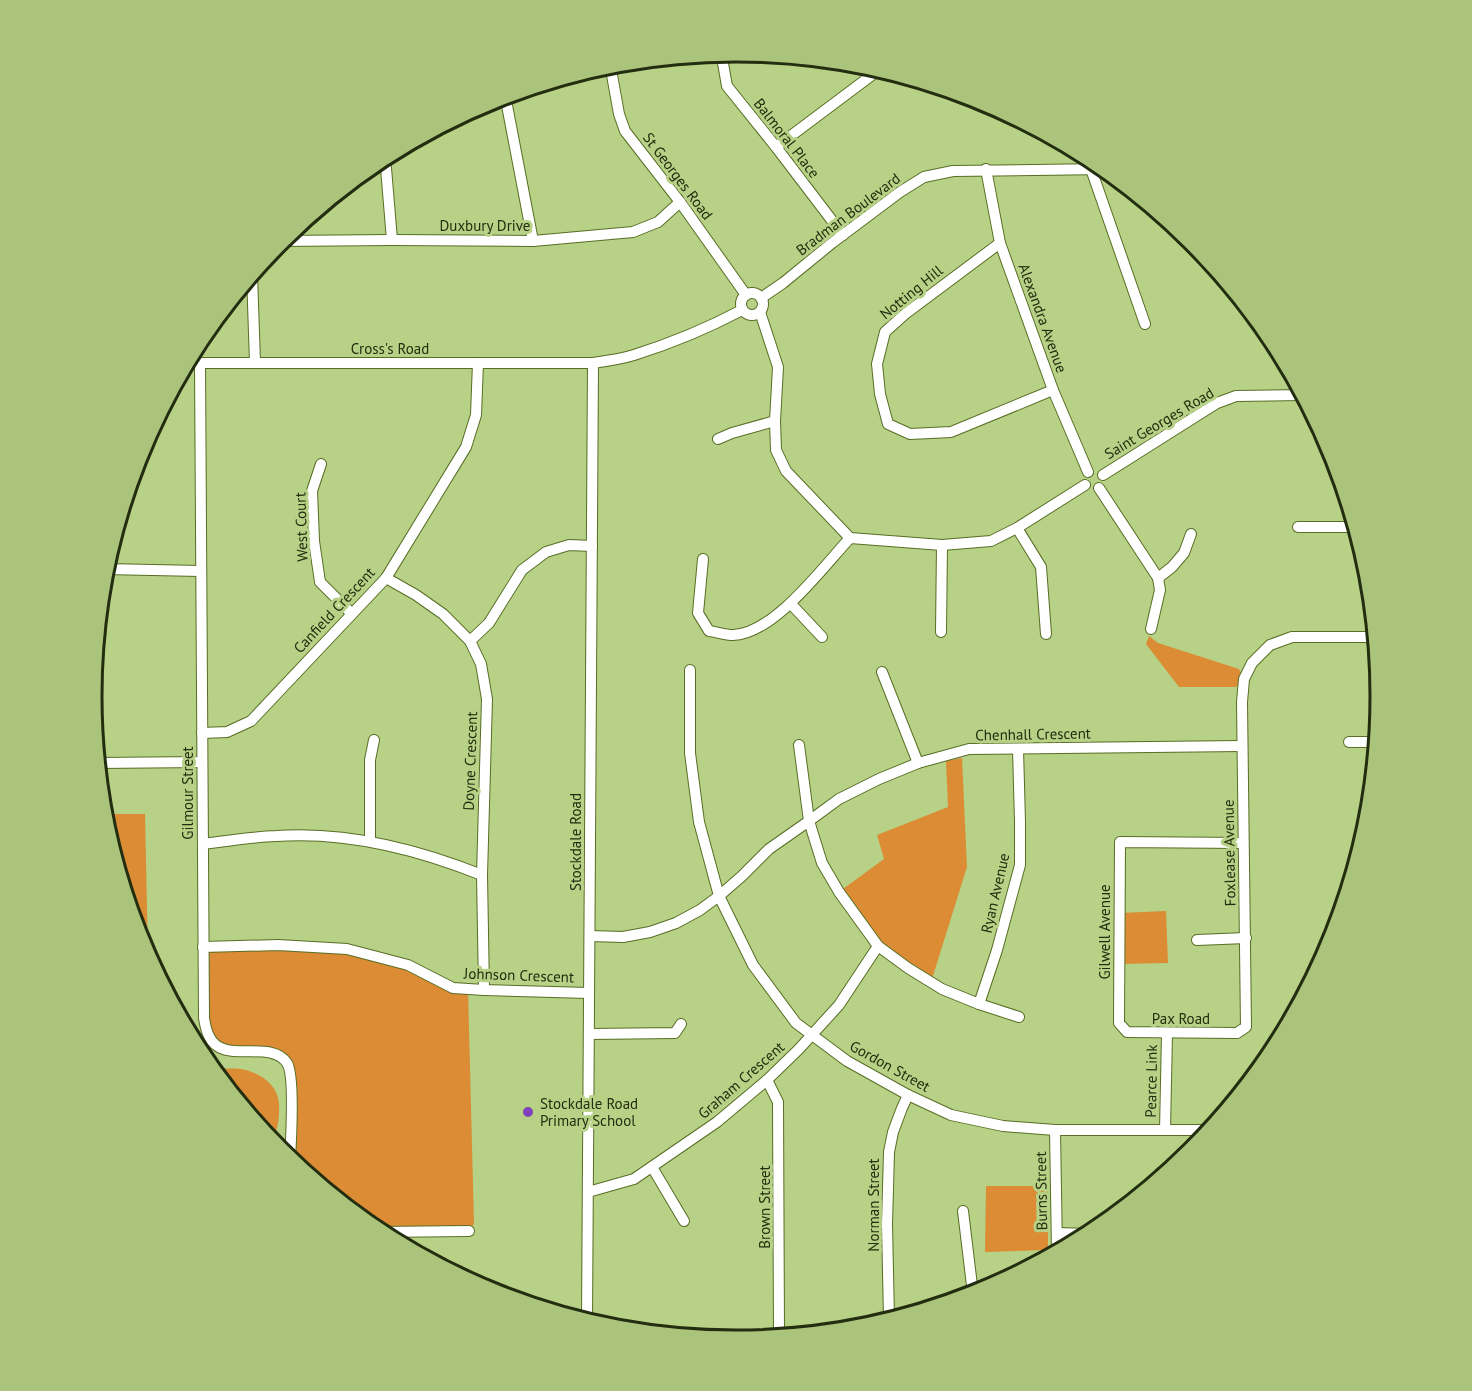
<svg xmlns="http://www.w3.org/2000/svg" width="1472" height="1391" font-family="'PT Sans',sans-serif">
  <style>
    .green { fill: #db8c34 }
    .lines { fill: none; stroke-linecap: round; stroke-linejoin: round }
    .minor-casing { stroke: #586e25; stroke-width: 12 }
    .minor { stroke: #fff; stroke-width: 10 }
    .poi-dot { fill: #7f42b8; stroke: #b7d186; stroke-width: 2 }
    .labels { text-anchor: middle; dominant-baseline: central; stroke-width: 6; stroke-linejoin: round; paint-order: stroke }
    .street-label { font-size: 15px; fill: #232d0f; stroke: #b7d186 }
    .poi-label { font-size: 15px; fill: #232d0f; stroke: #b7d186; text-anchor: start }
    .rim { fill: none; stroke: #232d0f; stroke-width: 3 }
  </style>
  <rect width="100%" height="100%" fill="#b7d186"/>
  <g class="green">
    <polygon points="1149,636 1158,643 1239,669 1244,679 1236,687 1179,687 1146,644"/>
    <polygon points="962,758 967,867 931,982 878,946 839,892 884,859 877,835 948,807 946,761"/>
    <polygon points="103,814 145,814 148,956 140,942 104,821"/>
    <polygon points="1166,911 1168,963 1119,964 1120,913"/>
    <polygon points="203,947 347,949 468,989 474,1224 469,1231 378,1232 290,1159 291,1080 276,1053 222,1050 209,1038"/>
    <path d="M213,1069C222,1069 232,1068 241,1069C259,1072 279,1085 279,1105C280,1117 277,1131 273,1142Z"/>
    <polygon points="986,1186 1048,1186 1048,1250 985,1252"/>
  </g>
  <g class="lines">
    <defs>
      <g id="minor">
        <polyline points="721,52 727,86 776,147 843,235"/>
        <polyline points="610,64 619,114 625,131 680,202 746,295"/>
        <polyline points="505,95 533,241"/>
        <polyline points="776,147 880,69"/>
        <polyline points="385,156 392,240"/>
        <polyline points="986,169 1000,243 1053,390 1088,472"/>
        <polyline points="1091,169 1145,324"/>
        <polyline points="279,241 392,240 533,241 633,232 658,222 680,202"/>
        <polyline points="1000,243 905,314 885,332 877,364 880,394 888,424 910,434 951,432 1053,390"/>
        <polyline points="252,274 255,363"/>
        <circle cx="752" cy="304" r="11"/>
        <polyline points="761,298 783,283 832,243 900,192 924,177 953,171 1105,169"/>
        <polyline points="760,312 778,367 775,421 776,450 786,471 850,538 942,545 991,541 1017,528 1085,485"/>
        <path d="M186,363H593C607,361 621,359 634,355C672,343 708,328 742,310"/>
        <path d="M200,363L204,1018C205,1024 206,1031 209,1036C222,1066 270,1038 287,1063C295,1075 291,1141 290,1159"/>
        <polyline points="718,439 732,433 775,421"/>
        <polyline points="321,464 312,491 314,541 320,582 351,613"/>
        <polyline points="1103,475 1217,403 1236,396 1303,395"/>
        <polyline points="1099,488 1158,578 1160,590 1151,629"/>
        <polyline points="1298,527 1355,527"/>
        <polyline points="1017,528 1041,567 1046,634"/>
        <path d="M703,559L698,613L709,631C717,632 725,635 733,635C774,634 823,567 850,538"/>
        <polyline points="104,569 201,571"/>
        <polyline points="386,578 416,595 443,614 470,641 481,664 487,699 482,875 484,990"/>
        <polyline points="1158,578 1172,567 1184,553 1191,534"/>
        <polyline points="791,604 822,637"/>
        <polyline points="941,632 942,545"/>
        <polyline points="470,641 489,623 522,570 546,552 569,545 592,546"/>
        <polyline points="96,653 96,659"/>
        <polyline points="690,670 690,753 699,822 719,896 753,965 796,1023 847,1061 908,1095 951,1115 1003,1126 1055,1130 1209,1130"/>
        <polyline points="882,672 918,763"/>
        <polyline points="202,733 227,732 251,721 386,578 466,447 476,415 478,363"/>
        <polyline points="1349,742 1376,742"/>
        <polyline points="799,745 809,821 822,863 839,892 878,946 908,968 942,989 979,1004 1019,1017"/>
        <polyline points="98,763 202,762"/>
        <polyline points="370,841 370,760 374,740"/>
        <polyline points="1243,843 1120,842 1119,1023 1127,1032 1237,1033 1246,1027 1242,702 1244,679 1252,663 1270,645 1292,637 1375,637"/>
        <path d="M203,844C227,841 252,837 276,836C347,831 417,849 482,875"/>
        <polyline points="590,936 623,937 650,932 676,923 700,910 719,896 742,876 769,849 809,821 839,799 879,779 918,763 969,749 1242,746"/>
        <polyline points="1197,940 1246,938"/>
        <polyline points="203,947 278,945 347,949 408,965 453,988 484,990 589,993"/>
        <polyline points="979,1004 997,950 1020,865 1020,822 1018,749"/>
        <polyline points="589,1034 675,1033 681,1024"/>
        <polyline points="767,1080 778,1102 779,1336"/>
        <polyline points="1055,1130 1057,1251"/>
        <polyline points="1165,1130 1167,1033"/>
        <polyline points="652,1167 684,1221"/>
        <polyline points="588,1192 634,1179 717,1122 767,1080 799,1049 839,1005 878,946"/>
        <polyline points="963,1211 973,1294"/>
        <polyline points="378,1232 469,1231"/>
        <polyline points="1057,1233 1090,1234"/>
        <polyline points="889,1319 887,1224 889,1152 893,1132 902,1108 908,1095"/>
        <polyline points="587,1321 593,363"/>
      </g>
    </defs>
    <use href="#minor" class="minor-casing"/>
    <use href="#minor" class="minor"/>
  </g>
  <circle class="poi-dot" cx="528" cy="1112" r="6"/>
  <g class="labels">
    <g class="street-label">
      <text transform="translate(787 138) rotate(52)">Balmoral Place</text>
      <text transform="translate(678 176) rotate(53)">St Georges Road</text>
      <text transform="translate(848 214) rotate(-37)">Bradman Boulevard</text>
      <text x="485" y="225">Duxbury Drive</text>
      <text transform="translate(911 292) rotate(-39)">Notting Hill</text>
      <text transform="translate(1043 318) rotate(70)">Alexandra Avenue</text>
      <text x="390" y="348">Cross's Road</text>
      <text transform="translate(1159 423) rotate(-31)">Saint Georges Road</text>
      <text transform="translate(301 527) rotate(-92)">West Court</text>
      <text transform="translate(334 610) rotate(-47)">Canfield Crescent</text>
      <text transform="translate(1033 734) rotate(-1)">Chenhall Crescent</text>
      <text transform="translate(470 761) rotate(-88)">Doyne Crescent</text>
      <text transform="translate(187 793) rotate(-90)">Gilmour Street</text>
      <text transform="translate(575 842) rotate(-90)">Stockdale Road</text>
      <text transform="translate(1229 853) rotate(-91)">Foxlease Avenue</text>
      <text transform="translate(995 893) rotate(-77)">Ryan Avenue</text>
      <text transform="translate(1104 932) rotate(-90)">Gilwell Avenue</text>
      <text transform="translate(519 975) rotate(2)">Johnson Crescent</text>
      <text x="1181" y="1018">Pax Road</text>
      <text transform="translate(890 1066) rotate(29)">Gordon Street</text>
      <text transform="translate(741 1080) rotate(-41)">Graham Crescent</text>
      <text transform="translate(1151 1081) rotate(-89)">Pearce Link</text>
      <text transform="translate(1041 1191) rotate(-91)">Burns Street</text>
      <text transform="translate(873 1205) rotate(-90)">Norman Street</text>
      <text transform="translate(764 1207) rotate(-90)">Brown Street</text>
    </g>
    <g class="poi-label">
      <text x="540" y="1103">Stockdale Road<tspan x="540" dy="17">Primary School</tspan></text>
    </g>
  </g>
  <path d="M0 0H1472V1391H0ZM102 696a634 634 0 1 1 1268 0a634 634 0 1 1-1268 0Z" fill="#abc47c" fill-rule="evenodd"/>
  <path class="rim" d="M102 696a634 634 0 1 1 1268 0a634 634 0 1 1-1268 0Z"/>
</svg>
